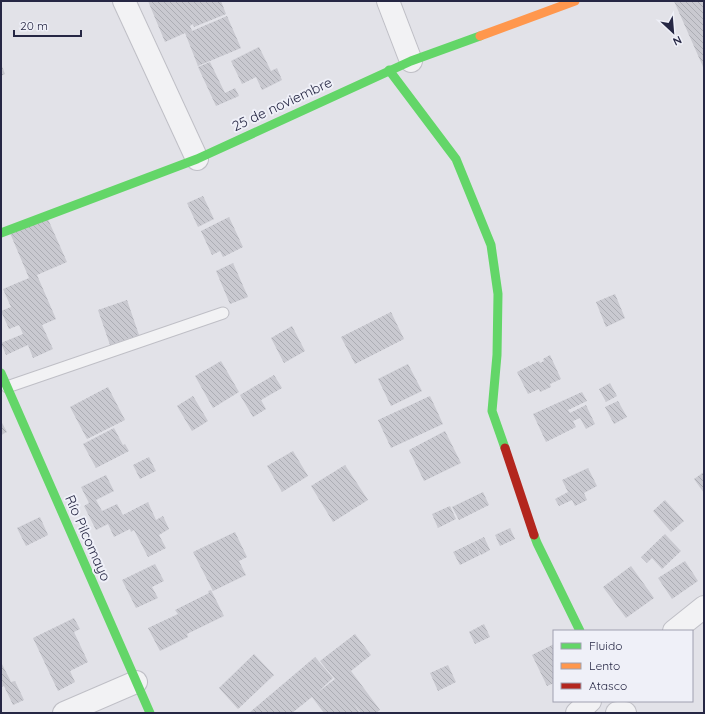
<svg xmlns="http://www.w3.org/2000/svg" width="705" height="714" font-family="Quicksand,sans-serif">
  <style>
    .building { fill: url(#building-back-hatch) }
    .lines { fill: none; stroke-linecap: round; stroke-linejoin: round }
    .lane-casing { stroke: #bfbfc6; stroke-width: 13 }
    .street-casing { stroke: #bfbfc6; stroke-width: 24 }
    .lane { stroke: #f2f2f4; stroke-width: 11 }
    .street { stroke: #f2f2f4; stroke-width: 22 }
    .fast { stroke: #63d668; stroke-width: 9 }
    .slow { stroke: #ff974d; stroke-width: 9 }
    .jam { stroke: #b3261e; stroke-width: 9 }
    .labels { text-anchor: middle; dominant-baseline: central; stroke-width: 4; stroke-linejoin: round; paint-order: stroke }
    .street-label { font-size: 14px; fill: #262744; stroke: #eff0f8 }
  </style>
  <defs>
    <pattern id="building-back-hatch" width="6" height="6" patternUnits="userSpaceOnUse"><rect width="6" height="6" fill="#c9c9d0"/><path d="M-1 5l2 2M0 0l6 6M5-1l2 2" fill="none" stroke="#acadb4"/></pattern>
  </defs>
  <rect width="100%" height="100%" fill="#e2e2e8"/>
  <g class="building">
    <polygon points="148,1 221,1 226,14 194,27 193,24 190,26 192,31 227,16 241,48 198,66 185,33 165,42"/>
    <polygon points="674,1 704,1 704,69"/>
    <polygon points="259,47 271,71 277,68 282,80 262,90 256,77 242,84 231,61"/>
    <polygon points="210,62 225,93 235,88 239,96 216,106 198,67"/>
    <polygon points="1,64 5,74 1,76"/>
    <polygon points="203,196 214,219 198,227 187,203"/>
    <polygon points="47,217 67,262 37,275 56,319 42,325 53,349 33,358 28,345 6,355 1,343 23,334 19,325 9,329 1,311 11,307 3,289 29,278 10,233"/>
    <polygon points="229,217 243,247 223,257 220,251 212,255 201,231"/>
    <polygon points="233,263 248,297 230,304 216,271"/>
    <polygon points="615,294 625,318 606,327 596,302"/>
    <polygon points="127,300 139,335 110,345 98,310"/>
    <polygon points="391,312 404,339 355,364 341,337"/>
    <polygon points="292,326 305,351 284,363 271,338"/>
    <polygon points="550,355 561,379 550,384 551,387 540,392 539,389 528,394 517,372 539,361 540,363 544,361 543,359"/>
    <polygon points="221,361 239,392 213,408 195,376"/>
    <polygon points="408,364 422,391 391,406 378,379"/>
    <polygon points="274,375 282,388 261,400 266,409 253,417 240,395"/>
    <polygon points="610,383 617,396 606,402 599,389"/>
    <polygon points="108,387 125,420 87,439 70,407"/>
    <polygon points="582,392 587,401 568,410 570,413 586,405 595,424 586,429 580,418 573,421 576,427 546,442 533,414"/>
    <polygon points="193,396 208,421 192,431 177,406"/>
    <polygon points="430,396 443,424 391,448 378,420"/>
    <polygon points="618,401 627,417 614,424 605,407"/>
    <polygon points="1,421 7,432 1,435"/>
    <polygon points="114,428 123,445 125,444 129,451 96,468 83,444"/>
    <polygon points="445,431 461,463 424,481 409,450"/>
    <polygon points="293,451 308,476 282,492 267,466"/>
    <polygon points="149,457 156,471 140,479 133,465"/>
    <polygon points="345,465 368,500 333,522 311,486"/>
    <polygon points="588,468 597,486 584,493 587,500 575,506 572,500 559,506 555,499 568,492 562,480"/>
    <polygon points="704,472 704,493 694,479"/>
    <polygon points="106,475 114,491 96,500 102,511 117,504 123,515 148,502 156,520 163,516 169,529 159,535 166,548 148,557 134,530 131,532 130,529 114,537 108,524 96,530 84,506 89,503 81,487"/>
    <polygon points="483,492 489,505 459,520 452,507"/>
    <polygon points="665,500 684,521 671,532 653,511"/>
    <polygon points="450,506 456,519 438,528 432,514"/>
    <polygon points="40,517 48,535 26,546 17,528"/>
    <polygon points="510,528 515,539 500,546 495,535"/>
    <polygon points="235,532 247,557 239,561 246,575 213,591 193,552"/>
    <polygon points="665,534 681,551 662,569 652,558 647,563 641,557"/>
    <polygon points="484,537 490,550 481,555 474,542"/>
    <polygon points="474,542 480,555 460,565 453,552"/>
    <polygon points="685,561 698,581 672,599 658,578"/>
    <polygon points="155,564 164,581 152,587 158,598 136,608 122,580"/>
    <polygon points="631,566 654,598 626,618 603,587"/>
    <polygon points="211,590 224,616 187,634 188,637 160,651 148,628 178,614 175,610 209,593 208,591"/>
    <polygon points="74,618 80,629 74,632 88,662 70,671 75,682 58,691 33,638"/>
    <polygon points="484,624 490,637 475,644 469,632"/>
    <polygon points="355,634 371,655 351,671 380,710 376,713 361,713 354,704 360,713 324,713 312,697 292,713 249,713 315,657 333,678 317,693 335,679 320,661"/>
    <polygon points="554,644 554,683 547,686 532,655"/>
    <polygon points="254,654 274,675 238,709 219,688"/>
    <polygon points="1,662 11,682 15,681 24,700 13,705 4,686 1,687"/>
    <polygon points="448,665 456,682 438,691 430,673"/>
  </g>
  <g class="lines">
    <defs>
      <polyline id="lane" points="7,387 223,313"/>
      <g id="street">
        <polyline points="124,1 197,159"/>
        <polyline points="388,1 411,61"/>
        <polyline points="674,631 704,607"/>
        <polyline points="64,713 136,682"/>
        <polyline points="577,713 590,701"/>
        <polyline points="617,713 625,713"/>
      </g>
    </defs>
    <use href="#lane" class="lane-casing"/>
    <use href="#street" class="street-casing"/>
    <use href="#lane" class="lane"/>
    <use href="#street" class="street"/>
    <g class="fast">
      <polyline points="389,70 456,159 491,245 498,294 497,355 492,411 505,448"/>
      <polyline points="1,233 197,159 411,61 480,36"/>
      <polyline points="1,373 150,713"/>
      <polyline points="534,535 537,543 580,631"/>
    </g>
    <polyline class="slow" points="480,36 575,1"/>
    <polyline class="jam" points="505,448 534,535"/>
  </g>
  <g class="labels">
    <g class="street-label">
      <text transform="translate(282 104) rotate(-25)">25 de noviembre</text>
      <text transform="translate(88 538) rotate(66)">Río Pilcomayo</text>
    </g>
  </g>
  <rect width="705" height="714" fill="none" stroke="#262744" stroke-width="4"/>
  <rect x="553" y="630" width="140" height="72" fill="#eff0f8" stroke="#9fa0b0"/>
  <rect x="561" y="643" width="20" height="6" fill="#63d668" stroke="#9fa0b0"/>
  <text x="589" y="650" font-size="12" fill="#262744">Fluido</text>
  <rect x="561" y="663" width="20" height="6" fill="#ff974d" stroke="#9fa0b0"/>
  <text x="589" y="670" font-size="12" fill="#262744">Lento</text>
  <rect x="561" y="683" width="20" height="6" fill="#b3261e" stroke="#9fa0b0"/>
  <text x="589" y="690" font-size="12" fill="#262744">Atasco</text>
  <g transform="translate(673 32) rotate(154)" stroke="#eff0f8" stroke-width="3" paint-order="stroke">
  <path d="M0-3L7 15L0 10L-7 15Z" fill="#262744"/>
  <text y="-6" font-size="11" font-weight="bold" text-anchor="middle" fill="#262744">N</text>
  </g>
  <path d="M14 30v6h67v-6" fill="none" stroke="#262744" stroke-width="2"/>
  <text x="20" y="30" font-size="12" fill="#262744" stroke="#eff0f8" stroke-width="3" paint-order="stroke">20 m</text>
</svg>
